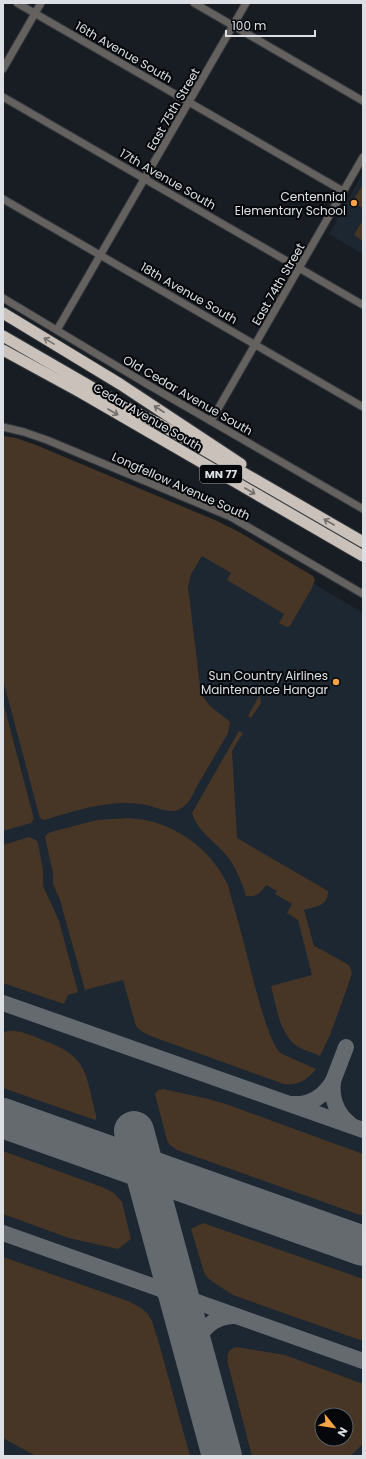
<svg xmlns="http://www.w3.org/2000/svg" width="366" height="1459" font-family="Poppins,sans-serif">
  <style>
    .built { fill: #1d2731; fill-rule: evenodd }
    .green { fill: #473625; fill-rule: evenodd }
    .lines { fill: none; stroke-linecap: round; stroke-linejoin: round }
    .taxiway { stroke: #656a6f; stroke-width: 16 }
    .runway { stroke: #656a6f; stroke-width: 40 }
    .minor-casing { stroke: #33383e; stroke-width: 9 }
    .highway-casing { stroke: #33383e; stroke-width: 13 }
    .minor { stroke: #64615e; stroke-width: 7 }
    .highway { stroke: #cac2ba; stroke-width: 11 }
    .oneway { stroke: #716e6b }
    .poi-dot { fill: #f5a345; stroke: #05070a; stroke-width: 1.5 }
    .labels { text-anchor: middle; dominant-baseline: central; stroke-width: 4; stroke-linejoin: round; paint-order: stroke }
    .shield { fill: #05070a; stroke: #9c9fa3; stroke-width: 1 }
    .shield-label { font-size: 11px; font-weight: bold; fill: #dce0e4 }
    .street-label { font-size: 12px; fill: #dce0e4; stroke: #05070a }
    .poi-label { font-size: 12px; fill: #dce0e4; stroke: #05070a; text-anchor: end }
  </style>
  <rect width="100%" height="100%" fill="#181d23"/>
  <g class="built">
    <polygon points="363,173 363,254 329,234"/>
    <path d="M3,449L311,582L363,613V1456H3ZM322,1415H346V1439H322Z"/>
  </g>
  <g class="green">
    <polygon points="363,184 363,208 352,203"/>
    <polygon points="361,223 363,224 363,241 354,235"/>
    <path d="M3,436L16,438L36,445L217,521L239,532L313,576L315,580L312,588L290,626L287,627L279,623L284,614L227,580L231,573L202,556L191,574L188,587L201,694L210,706L230,722L228,733C218,750 208,768 197,786C194,792 190,802 184,806C172,818 155,805 141,804C109,800 78,810 48,819L44,820L40,818L3,680Z"/>
    <polygon points="260,694 261,703 251,718 248,716"/>
    <polygon points="3,702 34,819 31,823 3,831"/>
    <path d="M239,731L243,733L232,751L237,838L328,891C328,907 316,906 304,910L314,946L322,950L349,965L352,973L346,991L330,1035L320,1056C312,1052 301,1050 294,1044C279,1030 276,1005 271,986L312,975L298,920L287,913L292,904L275,894L277,891L266,885C260,893 257,897 246,896C242,882 236,868 227,856C216,842 197,831 192,813Z"/>
    <path d="M128,818C171,820 209,846 228,885C232,902 238,919 242,936C248,956 267,1046 282,1054L316,1069C307,1080 298,1086 284,1084L159,1039C151,1036 142,1033 136,1026L123,980L85,990L60,900L53,884V873L45,837L47,834L51,832L97,820Z"/>
    <polygon points="29,837 36,840 38,843 43,871 43,886 59,921 78,992 68,995 64,1004 3,983 3,845"/>
    <path d="M8,1031C19,1030 30,1035 40,1039C88,1056 85,1071 96,1115V1119L95,1120L3,1088V1033Z"/>
    <polygon points="163,1089 204,1098 226,1104 363,1154 363,1216 177,1150 170,1145 167,1140 155,1094 158,1090"/>
    <polygon points="3,1151 102,1187 114,1193 122,1202 131,1239 118,1249 69,1238 3,1214"/>
    <polygon points="203,1223 363,1279 363,1341 233,1295 213,1282 207,1277 204,1272 191,1229"/>
    <polygon points="3,1257 128,1301 141,1308 147,1313 152,1321 160,1347 190,1456 36,1456 3,1438"/>
    <path d="M236,1347L285,1355L363,1384V1444L350,1456H252L228,1364C227,1355 227,1350 236,1347ZM322,1415H346V1439H322Z"/>
  </g>
  <g class="lines">
    <g class="taxiway">
      <polyline points="3,1003 363,1130"/>
      <polyline points="333,1081 346,1047"/>
      <path d="M293,1104C311,1105 324,1096 333,1081C331,1099 336,1113 350,1124"/>
      <polyline points="3,1233 363,1361"/>
      <path d="M164,1292C181,1304 185,1323 191,1341"/>
      <path d="M200,1375C199,1367 196,1358 197,1349C198,1329 216,1315 236,1316"/>
    </g>
    <g class="runway">
      <polyline points="3,1118 363,1246"/>
      <polyline points="134,1131 222,1456"/>
    </g>
    <defs>
      <g id="minor">
        <polyline points="17,3 343,191"/>
        <polyline points="194,3 363,101"/>
        <polyline points="3,69 41,3"/>
        <polyline points="3,97 363,305"/>
        <polyline points="3,199 363,407"/>
        <polyline points="3,298 145,383 363,509"/>
        <polyline points="57,330 246,3"/>
        <polyline points="211,421 363,157"/>
        <polyline points="3,427 24,432 47,440 231,517 363,594"/>
      </g>
      <g id="highway">
        <polyline points="3,313 120,384 241,464"/>
        <polyline points="3,336 131,410 161,425 363,542"/>
        <polyline points="3,350 80,392 363,556"/>
      </g>
    </defs>
    <use href="#minor" class="minor-casing"/>
    <use href="#highway" class="highway-casing"/>
    <use href="#minor" class="minor"/>
    <use href="#highway" class="highway"/>
  </g>
  <defs><path id="oneway-shaft" d="M-6 0H5M1.5-3L5.5 0L1.5 3" fill="none" stroke-width="1.6" stroke-linecap="round" stroke-linejoin="round"/></defs>
  <g class="oneway">
    <use href="#oneway-shaft" transform="translate(49 341) rotate(-149)"/>
    <use href="#oneway-shaft" transform="translate(159 409) rotate(-147)"/>
    <use href="#oneway-shaft" transform="translate(113 412) rotate(30)"/>
    <use href="#oneway-shaft" transform="translate(250 491) rotate(30)"/>
    <use href="#oneway-shaft" transform="translate(329 522) rotate(-150)"/>
  </g>
  <g class="poi-dot">
    <circle cx="354" cy="203" r="4"/>
    <circle cx="336" cy="682" r="4"/>
  </g>
  <g class="labels">
    <rect class="shield" x="200" y="465" width="42" height="18" rx="3"/>
    <g class="shield-label">
      <text x="221" y="474">MN 77</text>
    </g>
    <g class="street-label">
      <text transform="translate(124 52) rotate(30)">16th Avenue South</text>
      <text transform="translate(173 109) rotate(-60)">East 75th Street</text>
      <text transform="translate(168 179) rotate(30)">17th Avenue South</text>
      <text transform="translate(278 284) rotate(-60)">East 74th Street</text>
      <text transform="translate(189 293) rotate(30)">18th Avenue South</text>
      <text transform="translate(188 395) rotate(30)">Old Cedar Avenue South</text>
      <text transform="translate(148 417) rotate(30)">Cedar Avenue South</text>
      <text transform="translate(181 486) rotate(24)">Longfellow Avenue South</text>
    </g>
    <g class="poi-label">
      <text x="346" y="196">Centennial<tspan x="346" dy="14">Elementary School</tspan></text>
      <text x="328" y="675">Sun Country Airlines<tspan x="328" dy="14">Maintenance Hangar</tspan></text>
    </g>
  </g>
  <rect width="366" height="1459" fill="none" stroke="#dce0e4" stroke-width="8"/>
  <g transform="translate(334 1427) rotate(120)"><circle r="19" fill="#05070a" stroke="#5b5e61"/>
  <path d="M0-3L7 15L0 10L-7 15Z" fill="#f5a345"/>
  <text y="-6" font-size="11" font-weight="bold" text-anchor="middle" fill="#dce0e4">N</text>
  </g>
  <path d="M226 30v6h89v-6" fill="none" stroke="#dce0e4" stroke-width="2"/>
  <text x="232" y="30" font-size="12" fill="#dce0e4" stroke="#05070a" stroke-width="3" paint-order="stroke">100 m</text>
</svg>
